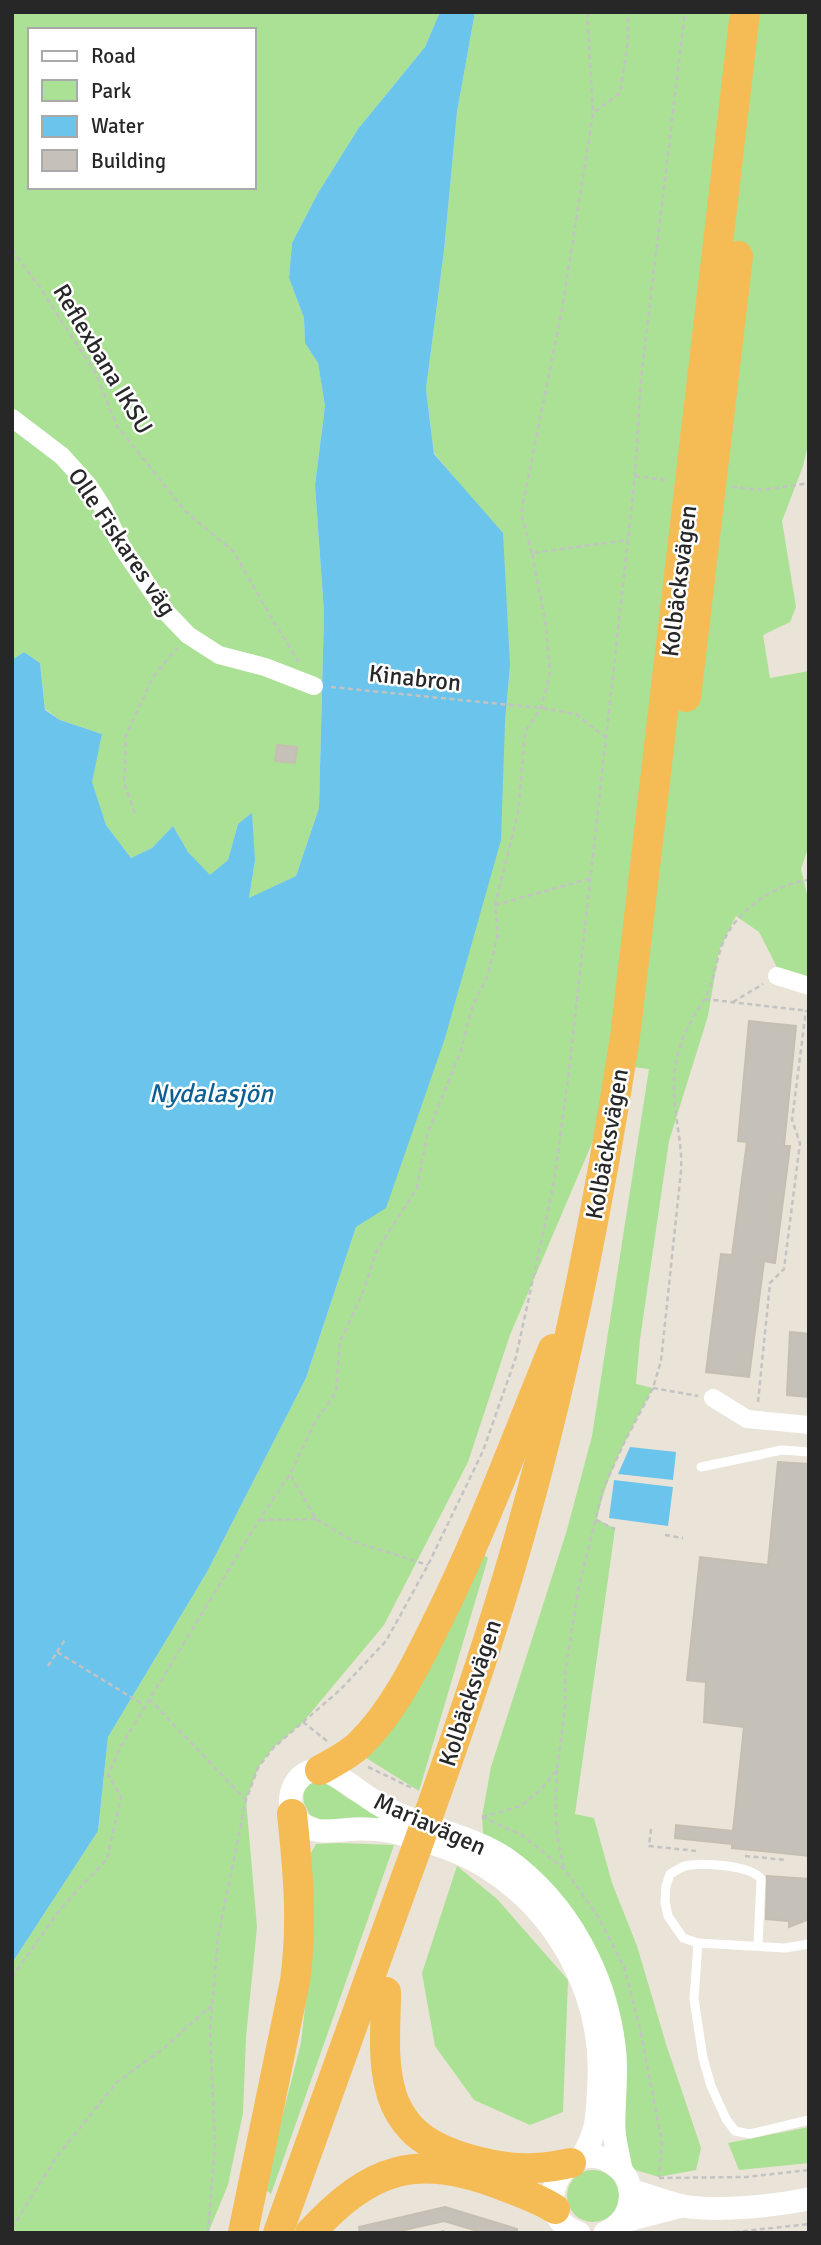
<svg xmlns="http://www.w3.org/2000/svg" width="821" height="2245" font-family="Signika,sans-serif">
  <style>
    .green { fill: #aae194; fill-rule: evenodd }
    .water { fill: #6ac4ec }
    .building { fill: #c5c0b8; stroke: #c5bfb2; stroke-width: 2 }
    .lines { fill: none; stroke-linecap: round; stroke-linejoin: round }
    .path { stroke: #c3c3c3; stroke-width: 2.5; stroke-dasharray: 5 3.5; stroke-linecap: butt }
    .service { stroke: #fff; stroke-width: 9 }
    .minor { stroke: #fff; stroke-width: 18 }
    .tertiary { stroke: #fff; stroke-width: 23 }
    .trunk { stroke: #f5bb54; stroke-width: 30 }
    .labels { text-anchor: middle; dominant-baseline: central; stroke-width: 5; stroke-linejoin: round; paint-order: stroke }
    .street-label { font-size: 24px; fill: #272727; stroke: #fff }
    .water-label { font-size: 26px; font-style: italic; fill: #0e5f94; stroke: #fff }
  </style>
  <rect width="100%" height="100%" fill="#eae3d8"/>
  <g class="green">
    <path d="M12,12H440L425,47L358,129L318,193L292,243L289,278L304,318L305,343L318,363L325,406L315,485L324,613L319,808L296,876L249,899L255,861L238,824L228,860L210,876L188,852L173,826L152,848L131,858L106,825L91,782L102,734L60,720L45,709L40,663L24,652L12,660ZM30,30H254V187H30Z"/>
    <path d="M475,12H809V440L803,466L782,521L796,607L790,622L763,635L770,678L809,671V845L801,869L809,903V980L779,971L759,932L736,916L719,951L708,1016L669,1141L640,1339L636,1384L653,1388C630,1431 607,1472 597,1519L615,1529L575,1814L594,1818L612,1883L637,1946L666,2044L701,2148L696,2170L659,2177L632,2169L618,2151L611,2025L484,1847L482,1817L491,1767L567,1530L592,1436L649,1069L625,1066L510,1335L468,1462L384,1625L303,1722L273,1748L258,1768L246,1800L257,1927L246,2037L243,2113L228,2185L208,2233H12V1963L98,1831L108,1737L207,1572L306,1378L356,1227L386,1207L397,1172L505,722L510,666L453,476L434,453L426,389L444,251L457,112Z"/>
    <polygon points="480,1552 488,1558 419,1791 363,1756"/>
    <polygon points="324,1781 347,1798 387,1819 360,1817 322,1820 310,1815 304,1803 303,1791 311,1783"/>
    <polygon points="339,1843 394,1845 271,2194 264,2188 301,2043 311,1956 310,1855 316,1844"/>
    <polygon points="457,1866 497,1899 568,1980 563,2112 530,2125 474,2100 435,2046 422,1973"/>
    <polygon points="809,2127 809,2163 739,2170 728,2143"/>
    <circle cx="593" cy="2196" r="26"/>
  </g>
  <g class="water">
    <polygon points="440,12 475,12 457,112 444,251 426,389 434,454 503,533 510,666 505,722 501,840 445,1038 386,1208 356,1227 306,1378 207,1572 108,1737 98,1831 12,1963 12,660 24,652 40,663 45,710 60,720 102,734 92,782 106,825 131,858 152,848 173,826 188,852 210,875 228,860 238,824 252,813 255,861 249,898 296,876 319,808 324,613 315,485 325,406 318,363 305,343 304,318 289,278 292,243 318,193 358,129 425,47"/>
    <polygon points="630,1447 676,1452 673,1480 618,1474"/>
    <polygon points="614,1480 673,1487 668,1526 609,1518"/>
  </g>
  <g class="building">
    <polygon points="277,745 297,747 295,763 275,761"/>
    <polygon points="749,1021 796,1026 784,1146 790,1146 775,1263 764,1261 749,1377 706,1372 721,1254 732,1255 747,1142 738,1141"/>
    <polygon points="790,1332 809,1334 809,1397 787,1395"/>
    <polygon points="778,1462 809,1464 809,1856 732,1848 732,1844 675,1838 676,1825 733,1831 744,1727 704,1722 706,1682 687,1680 700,1557 768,1565"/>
    <polygon points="767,1876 809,1879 809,1919 789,1927 789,1921 766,1919"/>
    <polygon points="445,2207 517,2229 517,2233 484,2233 444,2221 391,2233 360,2233 359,2227"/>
  </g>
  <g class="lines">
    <g class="path">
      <polyline points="587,12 593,113"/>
      <polyline points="12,250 41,289 96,374 117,426 185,511 234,552 272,619 299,662"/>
      <polyline points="635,476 666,480"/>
      <polyline points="732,487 762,490 809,483"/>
      <polyline points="532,553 521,514 562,309 593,113 620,93 628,41 628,12"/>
      <polyline points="331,687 541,708 576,714 605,737"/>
      <polyline points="135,813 124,783 126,735 153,677 177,648"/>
      <polyline points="495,905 592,878"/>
      <polyline points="705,999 809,1011"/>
      <polyline points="733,1002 763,984"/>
      <polyline points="653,1388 698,1396"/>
      <polyline points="758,1402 770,1283 784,1269 800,1143 792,1120 806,1010"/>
      <polyline points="291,1476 316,1519 355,1542 428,1565"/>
      <polyline points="260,1520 316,1519"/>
      <polyline points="596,1520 615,1529"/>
      <polyline points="665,1535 683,1538"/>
      <polyline points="57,1652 66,1638"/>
      <polyline points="48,1666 57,1652 144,1705"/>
      <polyline points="149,1699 246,1800"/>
      <polyline points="303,1722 327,1741"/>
      <polyline points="368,1767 412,1788"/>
      <path d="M557,1770C555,1805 554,1832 564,1867"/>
      <path d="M482,1817L521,1806L539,1791L557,1770L565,1708V1673L578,1590L603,1489L624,1443L653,1388L661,1361L681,1171C683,1140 672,1111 674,1080C675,1057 683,1034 695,1014C699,1008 703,1003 706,996C714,980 716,962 722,945C735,911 774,884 809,880"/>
      <polyline points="482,1817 522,1835 565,1870 599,1918 624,1967 639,2024 662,2142 659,2177"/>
      <polyline points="651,1829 649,1846 696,1851"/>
      <polyline points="745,1856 787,1860"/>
      <polyline points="12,1977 61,1908 107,1859 121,1797 108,1775 121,1746 259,1520 290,1474 314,1424 336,1392 340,1342 364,1290 376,1252 417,1188 427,1135 461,1050 472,1008 487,977 498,934 495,905 518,813 525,732 541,708 550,674 546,626 532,553 628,540"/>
      <polyline points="659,2178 746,2177 809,2170"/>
      <polyline points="12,2228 55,2159 117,2082 164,2048 211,2006"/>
      <polyline points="208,2233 215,2145 210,2031 218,1937 246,1800 258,1768 273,1748 340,1690 386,1641 428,1565 483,1451 516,1357 554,1182 569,1071 635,476 641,378 685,12"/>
      <polyline points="443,2233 443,2230"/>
      <polyline points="726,2233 809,2224"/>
    </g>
    <g class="service">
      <polyline points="701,1467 782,1450 809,1452"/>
      <path d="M698,1943L683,1938L668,1916L665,1902L666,1886L670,1874C675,1871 680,1868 685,1866C702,1862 750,1865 761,1879L758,1945"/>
      <polyline points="809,1944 785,1948 698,1943 694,1999 703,2058 711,2086 726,2119 735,2131 750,2134 809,2120"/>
    </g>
    <g class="minor">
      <polyline points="12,418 62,456 88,485 103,508 122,547 166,612 188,635 219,655 265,667 314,686"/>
      <polyline points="777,976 809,986"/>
      <polyline points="713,1398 747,1419 809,1425"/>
    </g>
    <g class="tertiary">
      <path d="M581,2158C599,2132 597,2112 599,2081C603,1995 558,1911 484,1866C462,1852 433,1843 408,1836C393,1831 378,1829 363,1829C345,1828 321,1836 305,1826C275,1808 296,1760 328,1772C350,1781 366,1799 387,1809C406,1819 427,1824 446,1832C466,1839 487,1846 505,1858C569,1903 608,1978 615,2055C617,2080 613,2105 614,2130C615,2144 619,2157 621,2170"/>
      <path d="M630,2190C648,2195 665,2202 683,2206C718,2212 774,2206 809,2199"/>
      <polyline points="621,2222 682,2206"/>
      <path d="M579,2233C522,2213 569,2128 616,2166C627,2174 632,2187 630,2200C629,2215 619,2227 605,2233"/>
    </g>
    <g class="trunk">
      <polyline points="686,697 738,256"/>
      <path d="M320,1770C334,1762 349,1755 360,1744C394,1711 418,1661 439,1618C482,1531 516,1439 553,1349"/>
      <path d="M386,1992C386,2023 382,2058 390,2088C394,2107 406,2126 421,2137C448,2157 501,2170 534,2168C546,2168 559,2165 571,2163"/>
      <path d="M243,2233L295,1981C303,1923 298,1871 292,1814"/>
      <path d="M278,2233C317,2123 357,2013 397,1902C439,1787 481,1670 515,1552C564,1383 598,1211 625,1037L745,12"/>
      <path d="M310,2233C371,2167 416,2153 501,2185C519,2192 538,2198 555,2209"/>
    </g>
  </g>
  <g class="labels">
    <g class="street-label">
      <text transform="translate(103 359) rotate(59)">Reflexbana IKSU</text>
      <text transform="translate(122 542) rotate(56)">Olle Fiskares väg</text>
      <text transform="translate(679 581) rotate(-83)">Kolbäcksvägen</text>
      <text transform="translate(415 678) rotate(6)">Kinabron</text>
      <text transform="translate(607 1144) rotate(-80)">Kolbäcksvägen</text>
      <text transform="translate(470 1693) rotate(-72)">Kolbäcksvägen</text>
      <text transform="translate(430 1824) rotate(24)">Mariavägen</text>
    </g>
    <g class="water-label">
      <text x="211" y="1094">Nydalasjön</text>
    </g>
  </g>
  <rect width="821" height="2245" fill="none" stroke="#272727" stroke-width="28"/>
  <rect x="28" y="28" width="228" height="161" fill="#ffffff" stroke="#a9a9a9" stroke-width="2"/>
  <rect x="42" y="51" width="35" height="10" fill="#ffffff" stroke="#a9a9a9" stroke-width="2"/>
  <text x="91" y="63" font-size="21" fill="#272727">Road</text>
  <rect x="42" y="80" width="35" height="21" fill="#aae194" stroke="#a9a9a9" stroke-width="2"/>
  <text x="91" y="98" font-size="21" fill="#272727">Park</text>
  <rect x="42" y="116" width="35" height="21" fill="#6ac4ec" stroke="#a9a9a9" stroke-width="2"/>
  <text x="91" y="133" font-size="21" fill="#272727">Water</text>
  <rect x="42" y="150" width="35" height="21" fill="#c5c0b8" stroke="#a9a9a9" stroke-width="2"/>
  <text x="91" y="168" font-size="21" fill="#272727">Building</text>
</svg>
